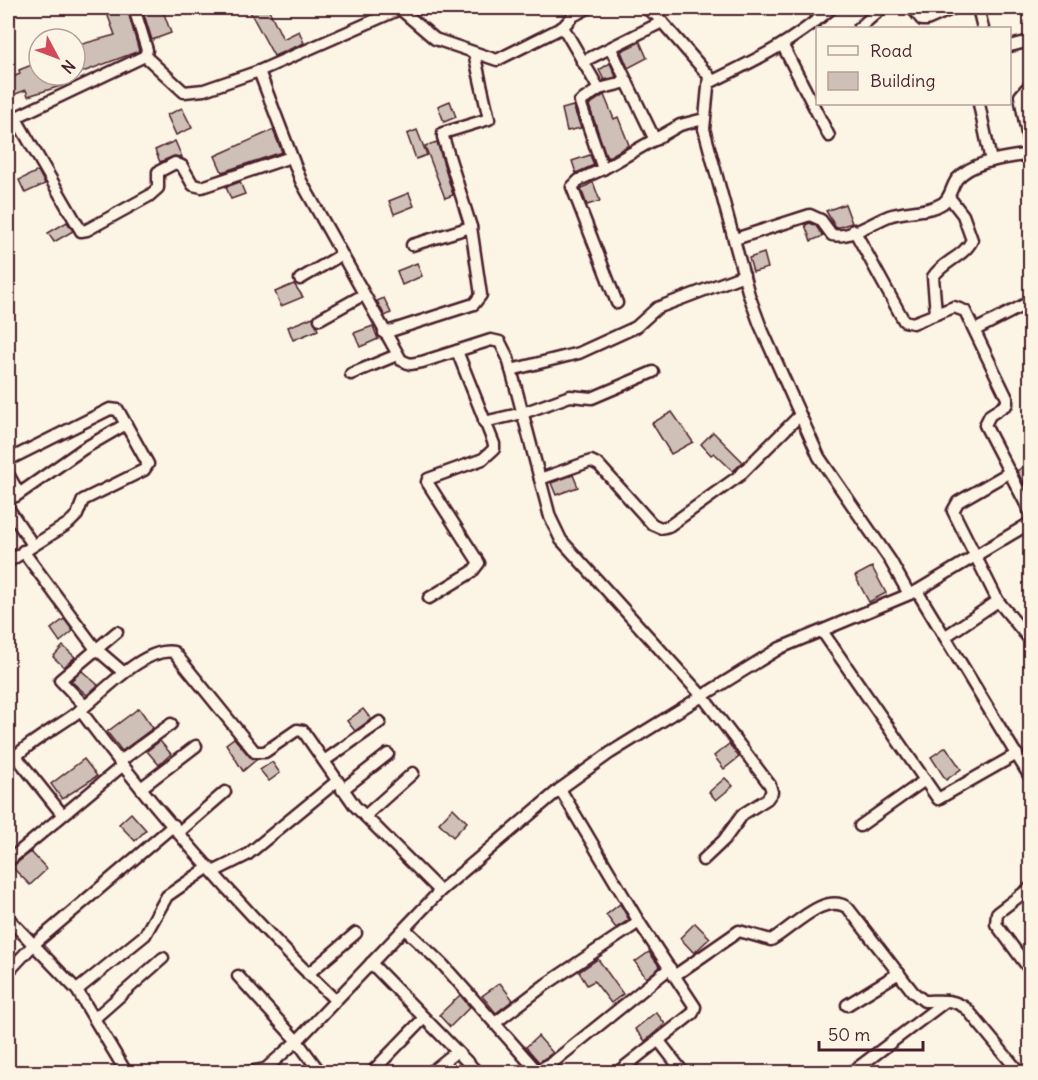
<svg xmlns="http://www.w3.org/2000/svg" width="1038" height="1080" font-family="Delius,sans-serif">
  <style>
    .building { fill: #cfc0b7; stroke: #4a1f2b; stroke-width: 1.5 }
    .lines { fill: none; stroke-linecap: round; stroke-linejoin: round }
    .street-casing { stroke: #4a1f2b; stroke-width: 15 }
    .street { stroke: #fcf5e5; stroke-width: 10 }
  </style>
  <rect width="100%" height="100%" fill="#fcf5e5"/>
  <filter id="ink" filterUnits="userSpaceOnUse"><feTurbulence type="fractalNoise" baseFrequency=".0167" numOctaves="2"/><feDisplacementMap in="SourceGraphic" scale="12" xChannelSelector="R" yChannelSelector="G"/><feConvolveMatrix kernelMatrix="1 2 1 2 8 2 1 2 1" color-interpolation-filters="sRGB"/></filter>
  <g filter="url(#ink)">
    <g class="building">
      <polygon points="105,8 127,8 139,51 75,75 75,46 115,35"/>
      <polygon points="142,8 162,8 171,33 152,40"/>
      <polygon points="248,8 268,8 283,39 299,31 304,43 274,56"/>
      <polygon points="640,42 647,58 628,68 621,51"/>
      <polygon points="39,62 39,75 60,75 64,85 28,96 26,90 8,97 8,79 20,74 19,70"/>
      <polygon points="610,63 616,77 604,80 599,70"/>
      <polygon points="604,95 614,119 618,117 629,145 607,158 589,105"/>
      <polygon points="450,101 456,117 444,122 438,106"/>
      <polygon points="573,106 581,128 567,131 562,109"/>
      <polygon points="182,108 192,128 176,135 167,115"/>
      <polygon points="273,130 282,152 222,172 215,156"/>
      <polygon points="417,130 427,155 416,159 407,134"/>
      <polygon points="175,141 182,157 174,156 160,162 155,150"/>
      <polygon points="437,142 453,195 445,198 425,146"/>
      <polygon points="590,155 594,165 576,173 572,161"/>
      <polygon points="38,171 45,184 25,193 19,180"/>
      <polygon points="240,182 245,194 231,199 226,187"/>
      <polygon points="593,182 600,201 587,205 581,189"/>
      <polygon points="409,193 414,206 394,214 389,201"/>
      <polygon points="845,204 852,223 836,228 826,211"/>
      <polygon points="67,222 73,231 54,242 48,233"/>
      <polygon points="810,223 816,226 823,236 811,241 805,225"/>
      <polygon points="764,253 768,268 753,272 749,258"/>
      <polygon points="417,263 422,276 402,285 397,271"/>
      <polygon points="294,284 303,297 281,306 275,292"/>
      <polygon points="384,298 391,313 385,316 377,301"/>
      <polygon points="313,317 318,330 293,340 288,327"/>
      <polygon points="373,326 378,339 360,347 354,333"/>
      <polygon points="672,412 693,442 671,454 652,423"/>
      <polygon points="713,432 743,462 733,471 714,453 711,455 701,444"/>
      <polygon points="1030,462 1030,494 1017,471"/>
      <polygon points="573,475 578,487 556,495 551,483"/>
      <polygon points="872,567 886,593 869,602 855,576"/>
      <polygon points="64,619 73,631 60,642 51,629"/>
      <polygon points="63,646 75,657 64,667 53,657"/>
      <polygon points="82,671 98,685 87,695 71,681"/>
      <polygon points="139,708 153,728 122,751 107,732"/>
      <polygon points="363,709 371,719 355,731 347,721"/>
      <polygon points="234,738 250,757 257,759 243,771 226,744"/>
      <polygon points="160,741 171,754 159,765 147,751"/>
      <polygon points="729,744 739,757 724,769 714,756"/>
      <polygon points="946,747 961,769 946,780 931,757"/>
      <polygon points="84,759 97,776 62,799 51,784"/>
      <polygon points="272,762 280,773 269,781 260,770"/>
      <polygon points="725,778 733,786 716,800 709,792"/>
      <polygon points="453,808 467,822 453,837 439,823"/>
      <polygon points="131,813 146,830 135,841 119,824"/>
      <polygon points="31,852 47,869 30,885 12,867"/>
      <polygon points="620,904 629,920 616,928 606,915"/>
      <polygon points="695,923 710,938 694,953 680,938"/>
      <polygon points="649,952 660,967 646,978 635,962"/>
      <polygon points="598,959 623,994 611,1003 594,981 587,985 579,972"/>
      <polygon points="500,983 513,1000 496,1013 482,996"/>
      <polygon points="460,995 470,1007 450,1027 439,1015"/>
      <polygon points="656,1012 665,1024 645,1041 635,1029"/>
      <polygon points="538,1036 553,1053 539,1062 526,1047"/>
    </g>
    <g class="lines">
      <defs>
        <g id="street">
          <polyline points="134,8 147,50 145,56"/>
          <polyline points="645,8 656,15 709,76 704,129 749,295 760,325 819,457 890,560 909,594"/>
          <polyline points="912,8 922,20 927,20 954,8"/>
          <polyline points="978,8 983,28"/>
          <polyline points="400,9 435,39 497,60 563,27 573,16 588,8"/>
          <polyline points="563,27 599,89"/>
          <polyline points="859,28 882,8"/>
          <polyline points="783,46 829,136"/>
          <polyline points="1010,46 1030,41"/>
          <polyline points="611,49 655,140"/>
          <polyline points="145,56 184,92 204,90 259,71 400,9"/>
          <polyline points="582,62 662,22"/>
          <polyline points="259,71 301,181 401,360 410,364 422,362 491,340 500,342 508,358 550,517 561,540 703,697 770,785 772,792 767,799 743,814 724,840 703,860"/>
          <path d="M711,82C760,58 789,44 832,8"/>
          <polyline points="1030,87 1026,89 1020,96 1030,150"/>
          <polyline points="979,104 991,161"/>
          <polyline points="15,117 81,231 87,230 149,196 158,188 158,172 175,163 182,166 193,185 202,187 291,157"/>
          <polyline points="8,121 145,56"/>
          <polyline points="603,169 580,102 599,89 627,82"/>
          <polyline points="854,230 904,321 913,323 954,307 965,311 1007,398 1007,404 990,415 985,425 1030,512"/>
          <path d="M735,239L810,215L821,220L832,235C850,239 873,222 889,216C905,210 928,213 943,203C951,197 951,187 957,179C974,160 1007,158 1030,154"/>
          <polyline points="412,245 471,227"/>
          <polyline points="300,279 341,255"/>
          <polyline points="617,303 572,187 579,180 603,169 680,125 704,119"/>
          <path d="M936,313L933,277C943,261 964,257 972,240L963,215L949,197"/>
          <polyline points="320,319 363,295"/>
          <polyline points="975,330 1030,302"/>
          <polyline points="384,333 474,304 481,295 471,227 443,137 443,133 489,119 474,53"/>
          <polyline points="511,370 579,353 636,327 657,308 744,275"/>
          <polyline points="351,374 397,355"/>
          <polyline points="484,422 523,413 570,396 592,398 653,372"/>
          <polyline points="8,460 110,409 118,410 148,464 144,470 83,500 77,515 69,523 8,562"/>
          <polyline points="1010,472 958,502 953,511 998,601 1030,640"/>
          <polyline points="8,474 18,492 8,502"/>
          <polyline points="540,479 591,461 599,465 652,524 661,528 669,526 739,476 799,416"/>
          <polyline points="16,496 83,449 126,424"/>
          <polyline points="8,508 33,545"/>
          <polyline points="23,551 95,648 123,672"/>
          <polyline points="917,591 1030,777"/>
          <polyline points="429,598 472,572 479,563 427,482 428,479 483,459 494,449 494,444 457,351"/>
          <polyline points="822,631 938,799 1017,754"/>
          <polyline points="946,636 998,601"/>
          <polyline points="85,706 60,680 117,632"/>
          <path d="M80,710C157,813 243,911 335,1000"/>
          <polyline points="15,755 62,814"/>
          <polyline points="324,761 380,722"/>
          <polyline points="119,762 171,724"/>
          <path d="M8,764C28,742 55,729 78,712C101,695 144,646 174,652L255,752H265L297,730L303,731L355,806L440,891"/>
          <polyline points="141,788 196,746"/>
          <polyline points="560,789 639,922 695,1007 693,1013 618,1072"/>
          <polyline points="342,790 388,754"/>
          <polyline points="365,816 413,773"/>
          <polyline points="860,826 925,780"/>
          <polyline points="179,832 225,792"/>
          <polyline points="8,861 122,766"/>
          <polyline points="213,872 247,855 337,781"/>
          <polyline points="1030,888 997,913 996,924 1030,970"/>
          <polyline points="8,918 77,990 126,1072"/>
          <polyline points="405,929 444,966 537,1071 552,1063 670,968"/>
          <polyline points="371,963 477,1072"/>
          <polyline points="8,972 34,944 174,825"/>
          <polyline points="308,974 356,933"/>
          <polyline points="238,976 297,1041 320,1072"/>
          <path d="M674,976L739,931L771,940C793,928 824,891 848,908L913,992L924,1001C942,1001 952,998 967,1009L1019,1072"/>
          <polyline points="77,990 145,935 167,896 209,867"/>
          <polyline points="847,1005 899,973"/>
          <polyline points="95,1018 163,958"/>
          <polyline points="495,1023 545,985 639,922"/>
          <polyline points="659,1041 683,1072"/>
          <polyline points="249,1072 265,1069"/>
          <polyline points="262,1072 297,1041 440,891 560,789 610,753 780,648 917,591 1030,523"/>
          <polyline points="372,1072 424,1018"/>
          <polyline points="431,1072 456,1052"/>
          <polyline points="852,1072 946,1001"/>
        </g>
      </defs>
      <use href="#street" class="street-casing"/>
      <use href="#street" class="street"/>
    </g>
  </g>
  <rect width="1038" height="1080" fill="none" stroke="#fcf5e5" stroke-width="30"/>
  <rect x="15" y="15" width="1008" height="1050" fill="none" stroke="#4a1f2b" stroke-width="2" filter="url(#ink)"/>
  <rect x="816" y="27" width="195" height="78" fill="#fcf5e5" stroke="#b59f9b" stroke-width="1.5"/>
  <rect x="828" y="46" width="30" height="9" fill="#fcf5e5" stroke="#b59f9b" stroke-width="1.5"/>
  <text x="870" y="57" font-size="18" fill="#4a1f2b">Road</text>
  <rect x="828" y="72" width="30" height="18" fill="#cfc0b7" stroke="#b59f9b" stroke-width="1.5"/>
  <text x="870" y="87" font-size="18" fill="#4a1f2b">Building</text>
  <g transform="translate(57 57) rotate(131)"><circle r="28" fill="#fcf5e5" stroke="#b59f9b" stroke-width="1.5"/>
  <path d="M0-4.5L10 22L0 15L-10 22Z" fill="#d1495b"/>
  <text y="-9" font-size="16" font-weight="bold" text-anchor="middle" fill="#4a1f2b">N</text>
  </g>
  <path d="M819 1041v9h104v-9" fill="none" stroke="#4a1f2b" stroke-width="3"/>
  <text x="828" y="1041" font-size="18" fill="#4a1f2b" stroke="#fcf5e5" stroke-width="4.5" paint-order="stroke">50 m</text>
</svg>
